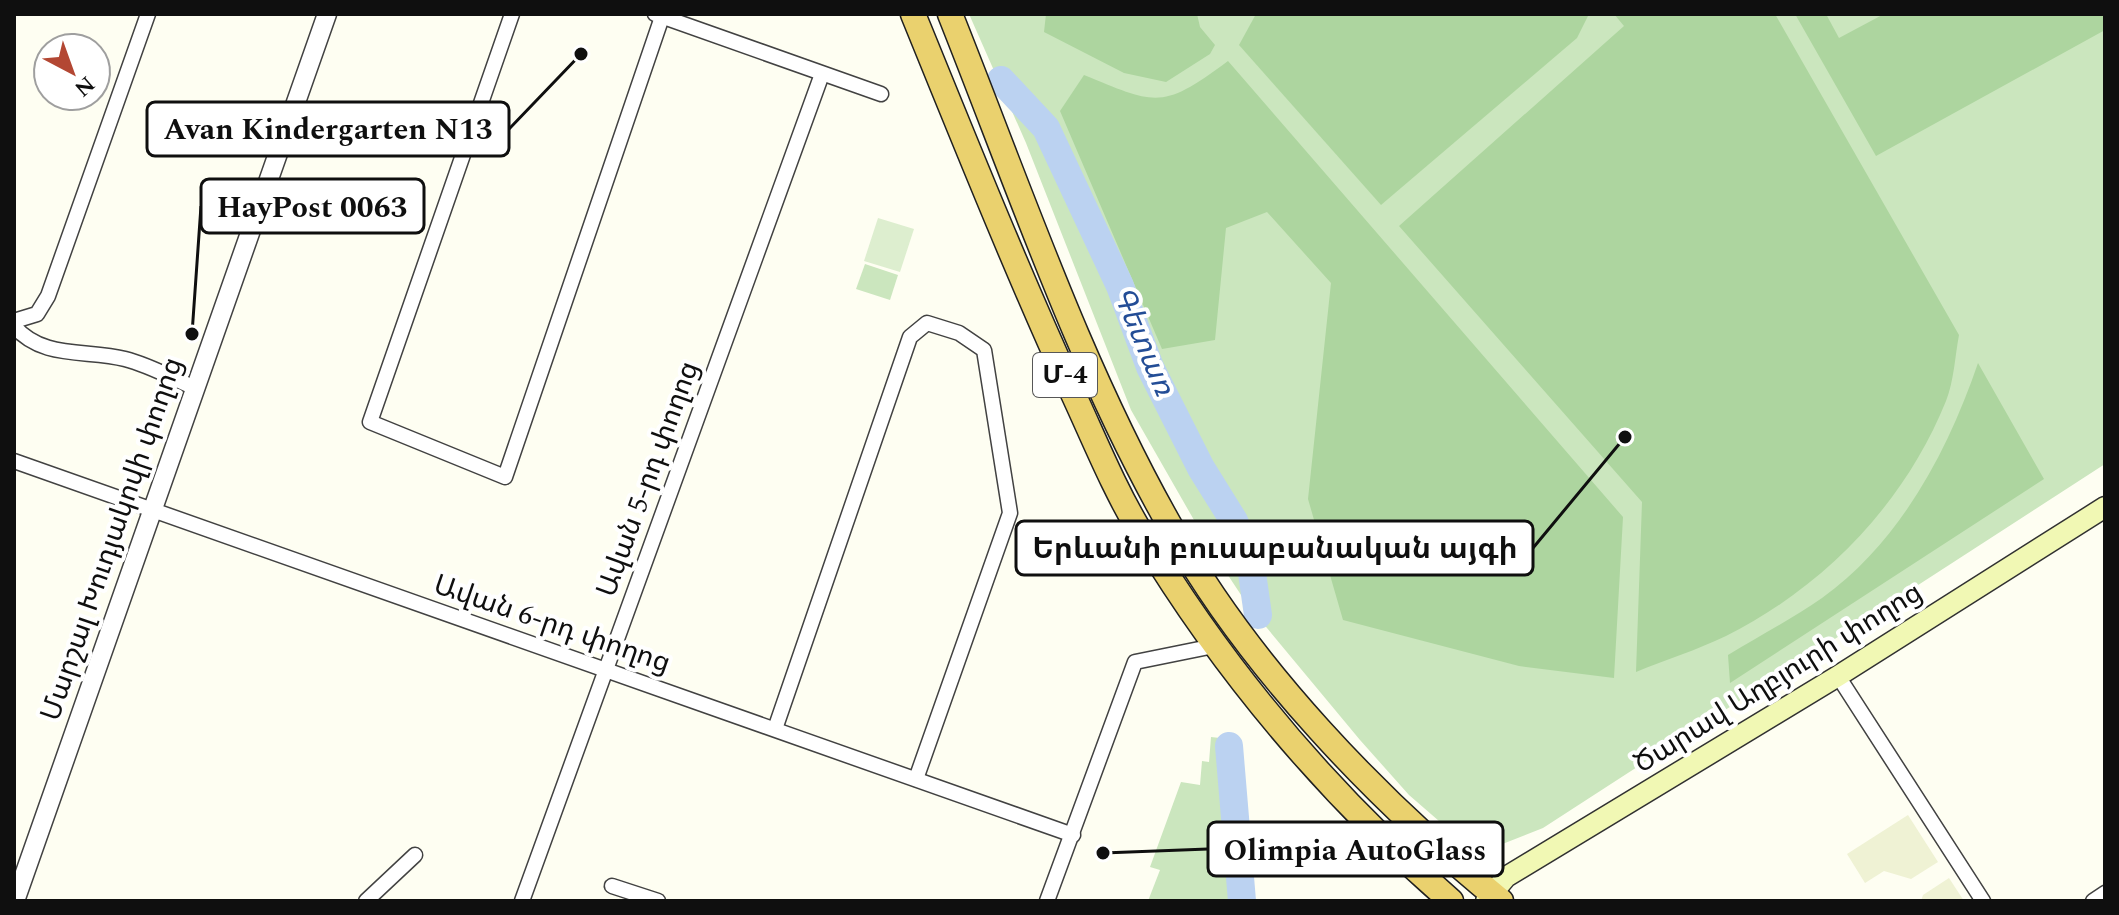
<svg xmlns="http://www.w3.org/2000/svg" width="2119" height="915" font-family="Spectral,'Noto Sans Armenian',serif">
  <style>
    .farmland { fill: #eff2d4 }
    .green { fill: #cbe6be }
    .forest { fill: #add59f }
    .pitch { fill: #ddeecf }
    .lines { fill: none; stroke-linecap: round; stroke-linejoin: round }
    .river { stroke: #bbd2f1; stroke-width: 28 }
    .minor-casing { stroke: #424242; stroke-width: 17 }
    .tertiary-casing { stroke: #424242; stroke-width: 21 }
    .secondary-casing { stroke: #313131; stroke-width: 23 }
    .trunk-casing { stroke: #202020; stroke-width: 27 }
    .minor { stroke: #fff; stroke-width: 14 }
    .tertiary { stroke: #fff; stroke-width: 18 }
    .secondary { stroke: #f1f8b4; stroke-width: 20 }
    .trunk { stroke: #ead16e; stroke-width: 24 }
    .labels { text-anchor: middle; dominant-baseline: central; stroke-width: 8; stroke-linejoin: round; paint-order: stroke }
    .shield { fill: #fff; stroke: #575757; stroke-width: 2 }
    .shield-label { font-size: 26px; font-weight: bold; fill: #0f0f0f }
    .street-label { font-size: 28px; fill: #0f0f0f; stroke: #fff }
    .water-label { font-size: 30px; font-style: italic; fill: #234d96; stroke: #fff }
    .leader { fill: none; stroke: #0f0f0f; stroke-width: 3 }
    .callout-dot { fill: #0f0f0f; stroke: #fff; stroke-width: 3 }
    .callout { fill: #fff; stroke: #0f0f0f; stroke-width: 3 }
    .callout-label { font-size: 30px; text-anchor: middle; font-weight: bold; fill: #0f0f0f }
  </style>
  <rect width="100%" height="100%" fill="#fefef2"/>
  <g class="farmland">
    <polygon points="1908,815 1938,862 1911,879 1884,871 1865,883 1847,854"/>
    <polygon points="1949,878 1964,901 1921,901 1923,895"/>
  </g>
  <g class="green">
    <polygon points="969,14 2105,14 2105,464 1543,828 1477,854 1409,795 1360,740 1247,604 1210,548 1131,410 1026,143"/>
    <polygon points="865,264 898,275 890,300 856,289"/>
    <polygon points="1211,737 1238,740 1249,901 1148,901 1160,870 1150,867 1181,782 1200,785 1202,761 1209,762"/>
  </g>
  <g class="forest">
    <polygon points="1046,14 1197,14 1200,27 1215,45 1210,54 1166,82 1124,73 1044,32"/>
    <polygon points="1256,14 1589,14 1577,38 1381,205 1239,45"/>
    <path d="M1614,14H1775L1959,335C1955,356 1954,381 1946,401C1905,503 1824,587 1726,636C1697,650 1665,660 1636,672L1642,502L1399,226L1624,26Z"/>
    <polygon points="1795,14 1826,14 1839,38 1884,14 2105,14 2105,30 1876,156"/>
    <path d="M1228,61L1623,517L1614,678L1519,666L1343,620L1308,499L1331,283L1267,212L1226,228L1215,340L1162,349L1060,111L1084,75C1157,105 1162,110 1228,61Z"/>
    <path d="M1978,363L2044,479L1730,683L1728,655C1759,636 1792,619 1822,598C1900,542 1948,451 1978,363Z"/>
  </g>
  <polygon class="pitch" points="878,218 914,229 900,272 864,261"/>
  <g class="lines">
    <g class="river">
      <polyline points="1001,80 1046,128 1120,286 1150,367 1201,468 1234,521 1250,559 1258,615"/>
      <polyline points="1229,746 1242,901"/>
    </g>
    <defs>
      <g id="minor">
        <polyline points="512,14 370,422 505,477 662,17"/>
        <polyline points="655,14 881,94"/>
        <polyline points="14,321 37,314 48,296 148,14"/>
        <path d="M14,326C43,360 87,349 125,359C149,365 172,378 195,388"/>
        <polyline points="14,461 1073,835"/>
        <polyline points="1838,676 1983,901"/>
        <polyline points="775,729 910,337 927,323 959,333 984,350 1010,513 916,779"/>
        <polyline points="612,886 658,901"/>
        <polyline points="366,901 415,855"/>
        <polyline points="522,901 822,74"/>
        <polyline points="1047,901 1135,662 1214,646"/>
        <polyline points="2093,901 2105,893"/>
      </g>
      <polyline id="tertiary" points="15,901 327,14"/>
      <polyline id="secondary" points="1486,901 1506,877 1838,676 2105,507"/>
      <g id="trunk">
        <path d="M913,14C964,139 1014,264 1070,387C1093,436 1113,487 1141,533C1224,671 1329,795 1451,901"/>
        <path d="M950,14C1019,187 1080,369 1173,531C1251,669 1378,801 1501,901"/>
      </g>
    </defs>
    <use href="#minor" class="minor-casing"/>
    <use href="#tertiary" class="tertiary-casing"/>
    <use href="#secondary" class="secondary-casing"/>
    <use href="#trunk" class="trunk-casing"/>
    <use href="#minor" class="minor"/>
    <use href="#tertiary" class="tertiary"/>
    <use href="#secondary" class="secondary"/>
    <use href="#trunk" class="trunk"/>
  </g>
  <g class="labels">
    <rect class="shield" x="1033" y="353" width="64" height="44" rx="6"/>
    <g class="shield-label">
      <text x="1065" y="375">Մ-4</text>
    </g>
    <g class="street-label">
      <text transform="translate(648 479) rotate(-70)">Ավան 5-րդ փողոց</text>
      <text transform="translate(112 539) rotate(-71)">Մարշալ Խուդյակովի փողոց</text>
      <text transform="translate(552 624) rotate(19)">Ավան 6-րդ փողոց</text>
      <text transform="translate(1778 678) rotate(-32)">Ծարավ Աղբյուրի փողոց</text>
    </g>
    <g class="water-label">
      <text transform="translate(1143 341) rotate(67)">Գետառ</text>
    </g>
  </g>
  <path class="leader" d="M581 54L509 129M192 334L201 206M1625 437L1533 548M1103 853L1208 849"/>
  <g class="callout-dot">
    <circle cx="581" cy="54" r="8"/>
    <circle cx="192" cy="334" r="8"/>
    <circle cx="1625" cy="437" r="8"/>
    <circle cx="1103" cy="853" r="8"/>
  </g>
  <g class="callout">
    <rect x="147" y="102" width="362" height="54" rx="8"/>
    <rect x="201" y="179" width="223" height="54" rx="8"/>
    <rect x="1016" y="521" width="517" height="54" rx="8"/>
    <rect x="1208" y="822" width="295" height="54" rx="8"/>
  </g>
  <g class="callout-label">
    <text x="328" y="139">Avan Kindergarten N13</text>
    <text x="312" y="217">HayPost 0063</text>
    <text x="1275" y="558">Երևանի բուսաբանական այգի</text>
    <text x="1355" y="860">Olimpia AutoGlass</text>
  </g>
  <rect width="2119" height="915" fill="none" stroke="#0f0f0f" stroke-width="32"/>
  <g transform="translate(72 72) rotate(139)"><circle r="38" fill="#ffffff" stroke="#9f9f9f" stroke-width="2"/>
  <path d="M0-6L14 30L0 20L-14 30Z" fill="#b34733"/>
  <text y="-12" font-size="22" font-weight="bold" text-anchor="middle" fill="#0f0f0f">N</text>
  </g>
</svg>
